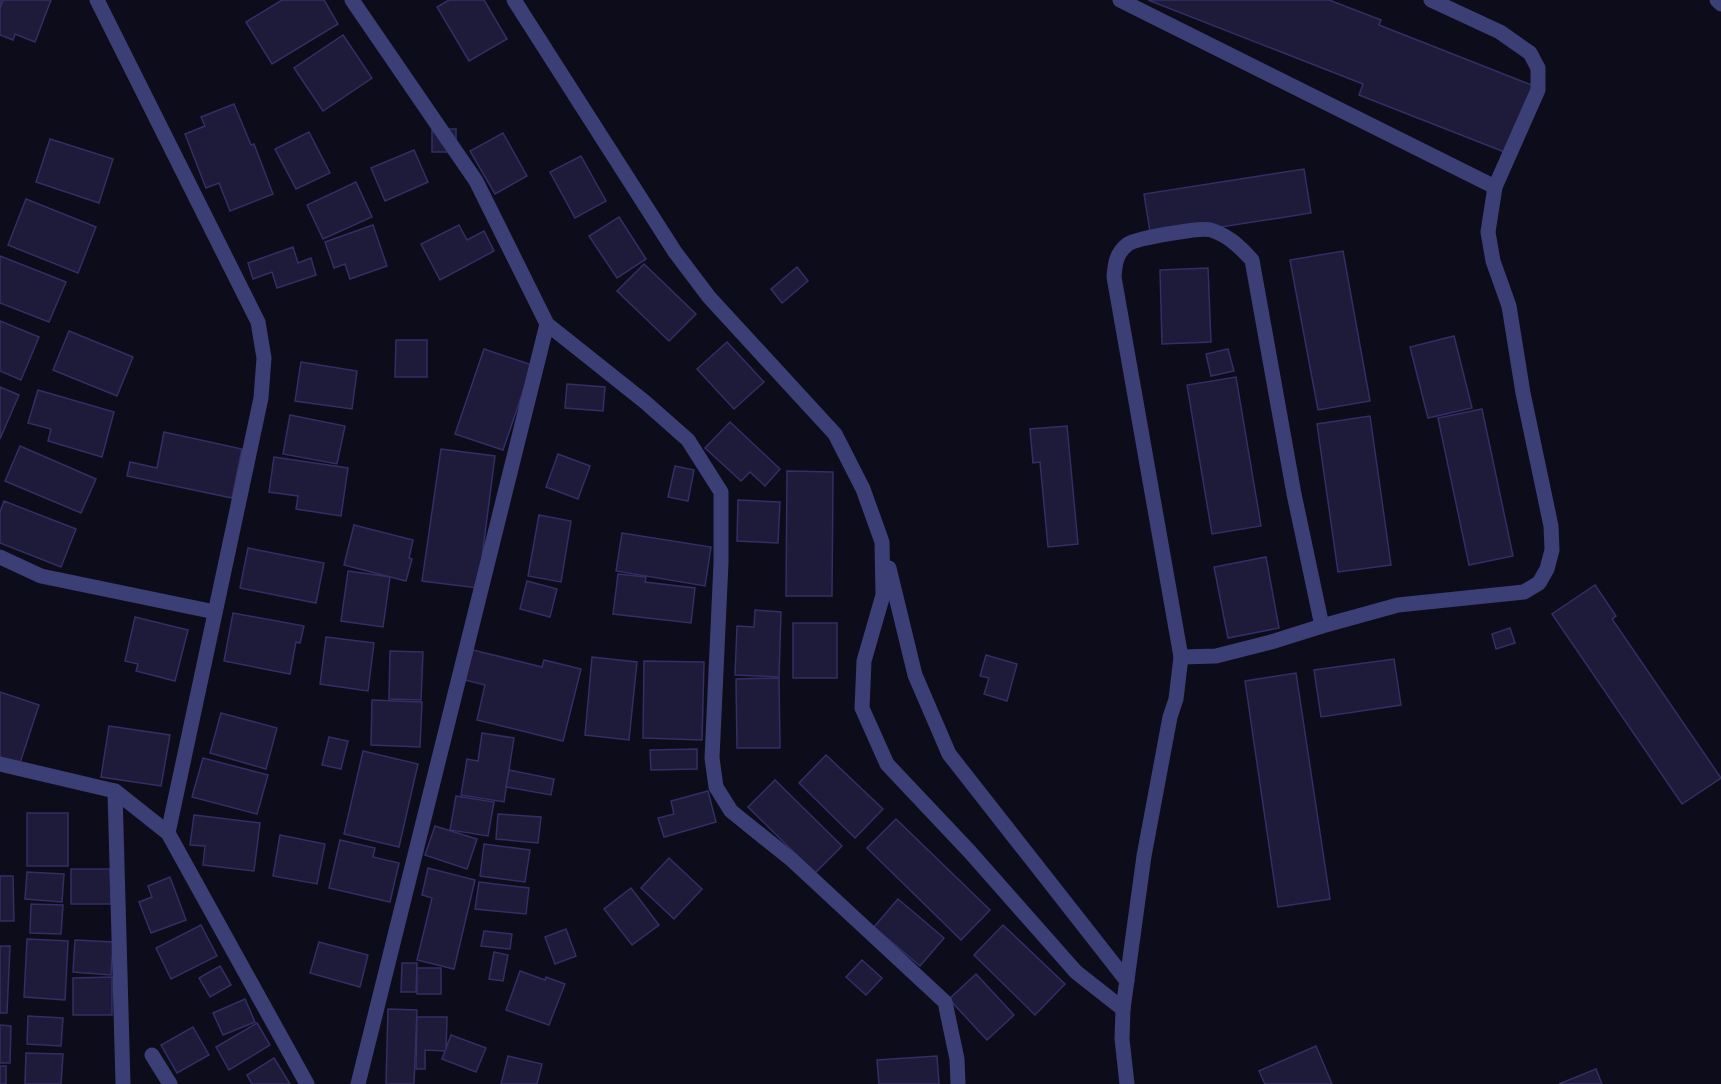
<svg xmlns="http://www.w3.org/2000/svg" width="1721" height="1084" font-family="'Fira Sans',sans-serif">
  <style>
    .building { fill: #1d1a3a; stroke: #332e64; stroke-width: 1.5 }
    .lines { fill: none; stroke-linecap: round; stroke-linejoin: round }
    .minor { stroke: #3b3f76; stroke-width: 15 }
  </style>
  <rect width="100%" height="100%" fill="#0d0c1b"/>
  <g class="building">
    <polygon points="0,0 7,0 3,14 0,13"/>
    <polygon points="3,0 51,0 35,42 15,34 13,40 0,35 0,8"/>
    <polygon points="282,0 324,0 338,24 272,64 246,22"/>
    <polygon points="449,0 484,0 507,39 469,61 437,7"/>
    <polygon points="1148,0 1329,0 1381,20 1379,25 1534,86 1507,153 1359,95 1363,84"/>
    <polygon points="343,35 372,78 323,111 294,68"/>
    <polygon points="234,104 251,145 254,144 273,194 230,211 219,183 206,188 185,134 205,126 201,117"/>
    <rect x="432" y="129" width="24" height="23"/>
    <polygon points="309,132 330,173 296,189 275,149"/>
    <polygon points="503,133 527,176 495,194 470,151"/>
    <polygon points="50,139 113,159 99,203 36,182"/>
    <polygon points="414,150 428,182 385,201 371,168"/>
    <polygon points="581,156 606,201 575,218 550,172"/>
    <polygon points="1304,169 1311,213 1151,238 1144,194"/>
    <polygon points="356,182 372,217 323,239 307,205"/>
    <polygon points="26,199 96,227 78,273 8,245"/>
    <polygon points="619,217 646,259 617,278 589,236"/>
    <polygon points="373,225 387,266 350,279 345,264 334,268 325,242"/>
    <polygon points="459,225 467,240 484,231 494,251 440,280 421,244"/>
    <polygon points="293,247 298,263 311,258 316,275 277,288 272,272 253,279 248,263"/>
    <polygon points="1343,251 1370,401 1318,410 1290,260"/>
    <polygon points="0,256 66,282 49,322 0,303"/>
    <polygon points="644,264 696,314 669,341 617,291"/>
    <polygon points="797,267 808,281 782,303 771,289"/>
    <polygon points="1208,268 1211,342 1162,344 1160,270"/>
    <polygon points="0,321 39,337 21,380 0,371"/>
    <polygon points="69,331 133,357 117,396 53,370"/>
    <polygon points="1454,336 1472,408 1428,418 1410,347"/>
    <polygon points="396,340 427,340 427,377 395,377"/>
    <polygon points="727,342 764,382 734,409 697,369"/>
    <polygon points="484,349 532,365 503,450 455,434"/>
    <polygon points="1228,349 1234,371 1211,376 1206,354"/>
    <polygon points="301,362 357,371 352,409 295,401"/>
    <polygon points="1236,377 1261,526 1212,534 1187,385"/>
    <polygon points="567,384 605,387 603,411 565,408"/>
    <polygon points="0,387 19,395 0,439"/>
    <polygon points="38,390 114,412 102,457 48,441 51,429 28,423"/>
    <polygon points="1482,409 1513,556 1469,565 1438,418"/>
    <polygon points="290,415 345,426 337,464 283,454"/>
    <polygon points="1370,416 1391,565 1338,572 1317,424"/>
    <polygon points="730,422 780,469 765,486 750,472 741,481 705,448"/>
    <polygon points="1067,426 1078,544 1048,547 1040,462 1033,463 1030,429"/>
    <polygon points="164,432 242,449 232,498 127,476 130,462 157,468"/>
    <polygon points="20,446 96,479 81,513 5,481"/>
    <polygon points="441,449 495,456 478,588 422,581"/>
    <polygon points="558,454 590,466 578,499 546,487"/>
    <polygon points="274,457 348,468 341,516 296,509 298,496 269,492"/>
    <polygon points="675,466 694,470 688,501 668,497"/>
    <polygon points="787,471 833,472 832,596 786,596"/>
    <polygon points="738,500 780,502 778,543 737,541"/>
    <polygon points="4,501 76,529 61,567 0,543 0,512"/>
    <polygon points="539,515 571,521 561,582 528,576"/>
    <polygon points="354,525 413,540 409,558 412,559 406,581 344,565"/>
    <polygon points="622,533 711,547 705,586 616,571"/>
    <polygon points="248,548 324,563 316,603 240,588"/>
    <polygon points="1266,557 1279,628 1228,638 1214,567"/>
    <polygon points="348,571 390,577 383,627 341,621"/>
    <polygon points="618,574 646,577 645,582 695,588 691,623 613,614"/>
    <polygon points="527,581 557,589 550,617 520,609"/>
    <polygon points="1595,585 1616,616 1612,619 1721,778 1682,804 1552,614"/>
    <polygon points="755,610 781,612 779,677 735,675 737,626 754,627"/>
    <polygon points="233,613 304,626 300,643 296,642 290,674 224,661"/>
    <polygon points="135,617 188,630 175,681 136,671 138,664 125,661"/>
    <rect x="793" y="623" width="44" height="55"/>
    <polygon points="1510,628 1515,643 1496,649 1492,634"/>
    <polygon points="326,637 374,643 368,691 320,684"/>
    <polygon points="473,650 542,667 544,660 581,669 563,741 477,720 485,685 465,680"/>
    <polygon points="390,651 423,652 421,700 389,699"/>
    <polygon points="986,655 1017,664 1007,701 984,694 989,678 980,676"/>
    <polygon points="592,657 637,662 629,740 585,735"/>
    <polygon points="1394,659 1401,705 1321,717 1314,670"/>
    <polygon points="644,661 704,662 702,740 643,738"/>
    <polygon points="1296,673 1330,899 1278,907 1245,681"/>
    <polygon points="779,678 780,748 737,748 736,679"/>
    <polygon points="0,692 39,705 19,766 0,759"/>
    <polygon points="372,700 422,702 420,747 371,745"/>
    <polygon points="221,713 277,728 266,769 210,753"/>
    <polygon points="109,726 170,735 161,786 101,777"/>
    <polygon points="482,733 514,738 504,802 461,795 467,759 478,761"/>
    <polygon points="329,737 348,741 341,769 322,765"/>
    <polygon points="697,749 697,769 651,770 650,750"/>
    <polygon points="363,751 418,764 399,847 344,834"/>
    <polygon points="826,755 883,809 855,838 799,783"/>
    <polygon points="203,758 268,775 257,814 192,797"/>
    <polygon points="509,770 554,779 551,795 506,787"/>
    <polygon points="775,780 842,846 815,873 748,807"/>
    <polygon points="708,791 716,822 664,837 658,818 674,814 671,801"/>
    <polygon points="456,796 494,802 488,836 450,830"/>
    <rect x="27" y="813" width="41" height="53"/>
    <polygon points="498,814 541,817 538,843 496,839"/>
    <polygon points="194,815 260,823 254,871 203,865 205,846 190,845"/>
    <polygon points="896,819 990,910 961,940 867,848"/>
    <polygon points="435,826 477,839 467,869 425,855"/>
    <polygon points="280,835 325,844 317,884 273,876"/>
    <polygon points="340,840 375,848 373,857 399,863 390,902 329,888"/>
    <polygon points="484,844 530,850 525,882 480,876"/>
    <polygon points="669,858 702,889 674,919 641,888"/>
    <polygon points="428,868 475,880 454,969 417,960 432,898 422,895"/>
    <polygon points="71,869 110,869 111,904 71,904"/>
    <polygon points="27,872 64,874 62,902 25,899"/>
    <polygon points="0,876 13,876 14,921 0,921"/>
    <polygon points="170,877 186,920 151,933 139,902 152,897 148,886"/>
    <polygon points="479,882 529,888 526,914 475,909"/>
    <polygon points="631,888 659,925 632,945 604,909"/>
    <polygon points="898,899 944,938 920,966 874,927"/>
    <polygon points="31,904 63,905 61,934 30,933"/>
    <polygon points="201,925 217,956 171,979 156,948"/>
    <polygon points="1003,925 1065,984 1035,1015 974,955"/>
    <polygon points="566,929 576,956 555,964 545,937"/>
    <polygon points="484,931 512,934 510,949 481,946"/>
    <polygon points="27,939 68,941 65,1000 24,997"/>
    <polygon points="75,940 113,942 111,975 73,972"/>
    <polygon points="319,942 368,955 360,987 310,973"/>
    <polygon points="0,946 10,946 7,1013 0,1013"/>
    <polygon points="494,952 508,955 503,981 489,979"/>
    <polygon points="862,960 882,978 866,995 846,977"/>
    <polygon points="402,963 417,963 416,992 401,992"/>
    <polygon points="220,966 231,985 210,997 199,978"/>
    <rect x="417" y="968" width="24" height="26"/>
    <polygon points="520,971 545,980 546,977 565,984 549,1025 506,1010"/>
    <polygon points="976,974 1014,1015 987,1040 949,999"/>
    <polygon points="112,977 112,1015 73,1015 73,978"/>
    <polygon points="245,999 255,1022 223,1035 213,1013"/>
    <polygon points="388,1009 417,1010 414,1084 386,1084"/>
    <polygon points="28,1016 63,1018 61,1046 27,1044"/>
    <polygon points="417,1017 447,1017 446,1051 425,1050 425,1069 416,1069"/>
    <polygon points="257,1023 270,1045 229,1070 216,1047"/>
    <polygon points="0,1025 11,1026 10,1063 0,1063"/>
    <polygon points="193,1027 209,1055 177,1073 161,1045"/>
    <polygon points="451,1035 486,1048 476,1072 442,1059"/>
    <polygon points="1316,1046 1332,1084 1265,1084 1259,1071"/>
    <polygon points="26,1053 63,1054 61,1084 25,1084"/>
    <polygon points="508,1056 542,1064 537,1084 501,1084"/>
    <polygon points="937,1056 939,1084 879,1084 877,1060"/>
    <polygon points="274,1058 290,1084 252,1084 247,1075"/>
    <rect x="0" y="1066" width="6" height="18"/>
    <polygon points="1596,1069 1602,1084 1559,1084"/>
  </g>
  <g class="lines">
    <g class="minor">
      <polyline points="97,0 258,322 264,358 261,398 168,833"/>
      <polyline points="352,0 476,181 547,324 645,402 688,440 721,492 721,563 712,758 716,787 731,811 792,860 945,1002 957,1059 958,1084"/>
      <polyline points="514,0 675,252 709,297 835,434 863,489 882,542 883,595 864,661 862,708 887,764 970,852 1076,972 1123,1009 1122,1039 1127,1084"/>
      <polyline points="1120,0 1495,187"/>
      <polyline points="1717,0 1721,4"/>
      <polyline points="0,557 41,576 215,612"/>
      <polyline points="889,568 915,675 949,754 1127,981"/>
      <polyline points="1181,657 1216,656 1271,642 1322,626 1398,605 1524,592 1539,583 1547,569 1552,550 1551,526 1523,393 1509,306 1493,261 1488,232 1495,187 1538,90 1538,68 1530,53 1500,32 1431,0"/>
      <polyline points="0,764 115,791 168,833 307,1084"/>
      <polyline points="115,791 123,1084"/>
      <path d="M1123,1009L1144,856L1170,717L1176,699L1181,657L1114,277C1115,264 1116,253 1128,244C1137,238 1202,227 1211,230C1229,236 1239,246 1252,260L1294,494L1322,626"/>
      <polyline points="152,1055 170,1084"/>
      <polyline points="358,1084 547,324"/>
    </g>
  </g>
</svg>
